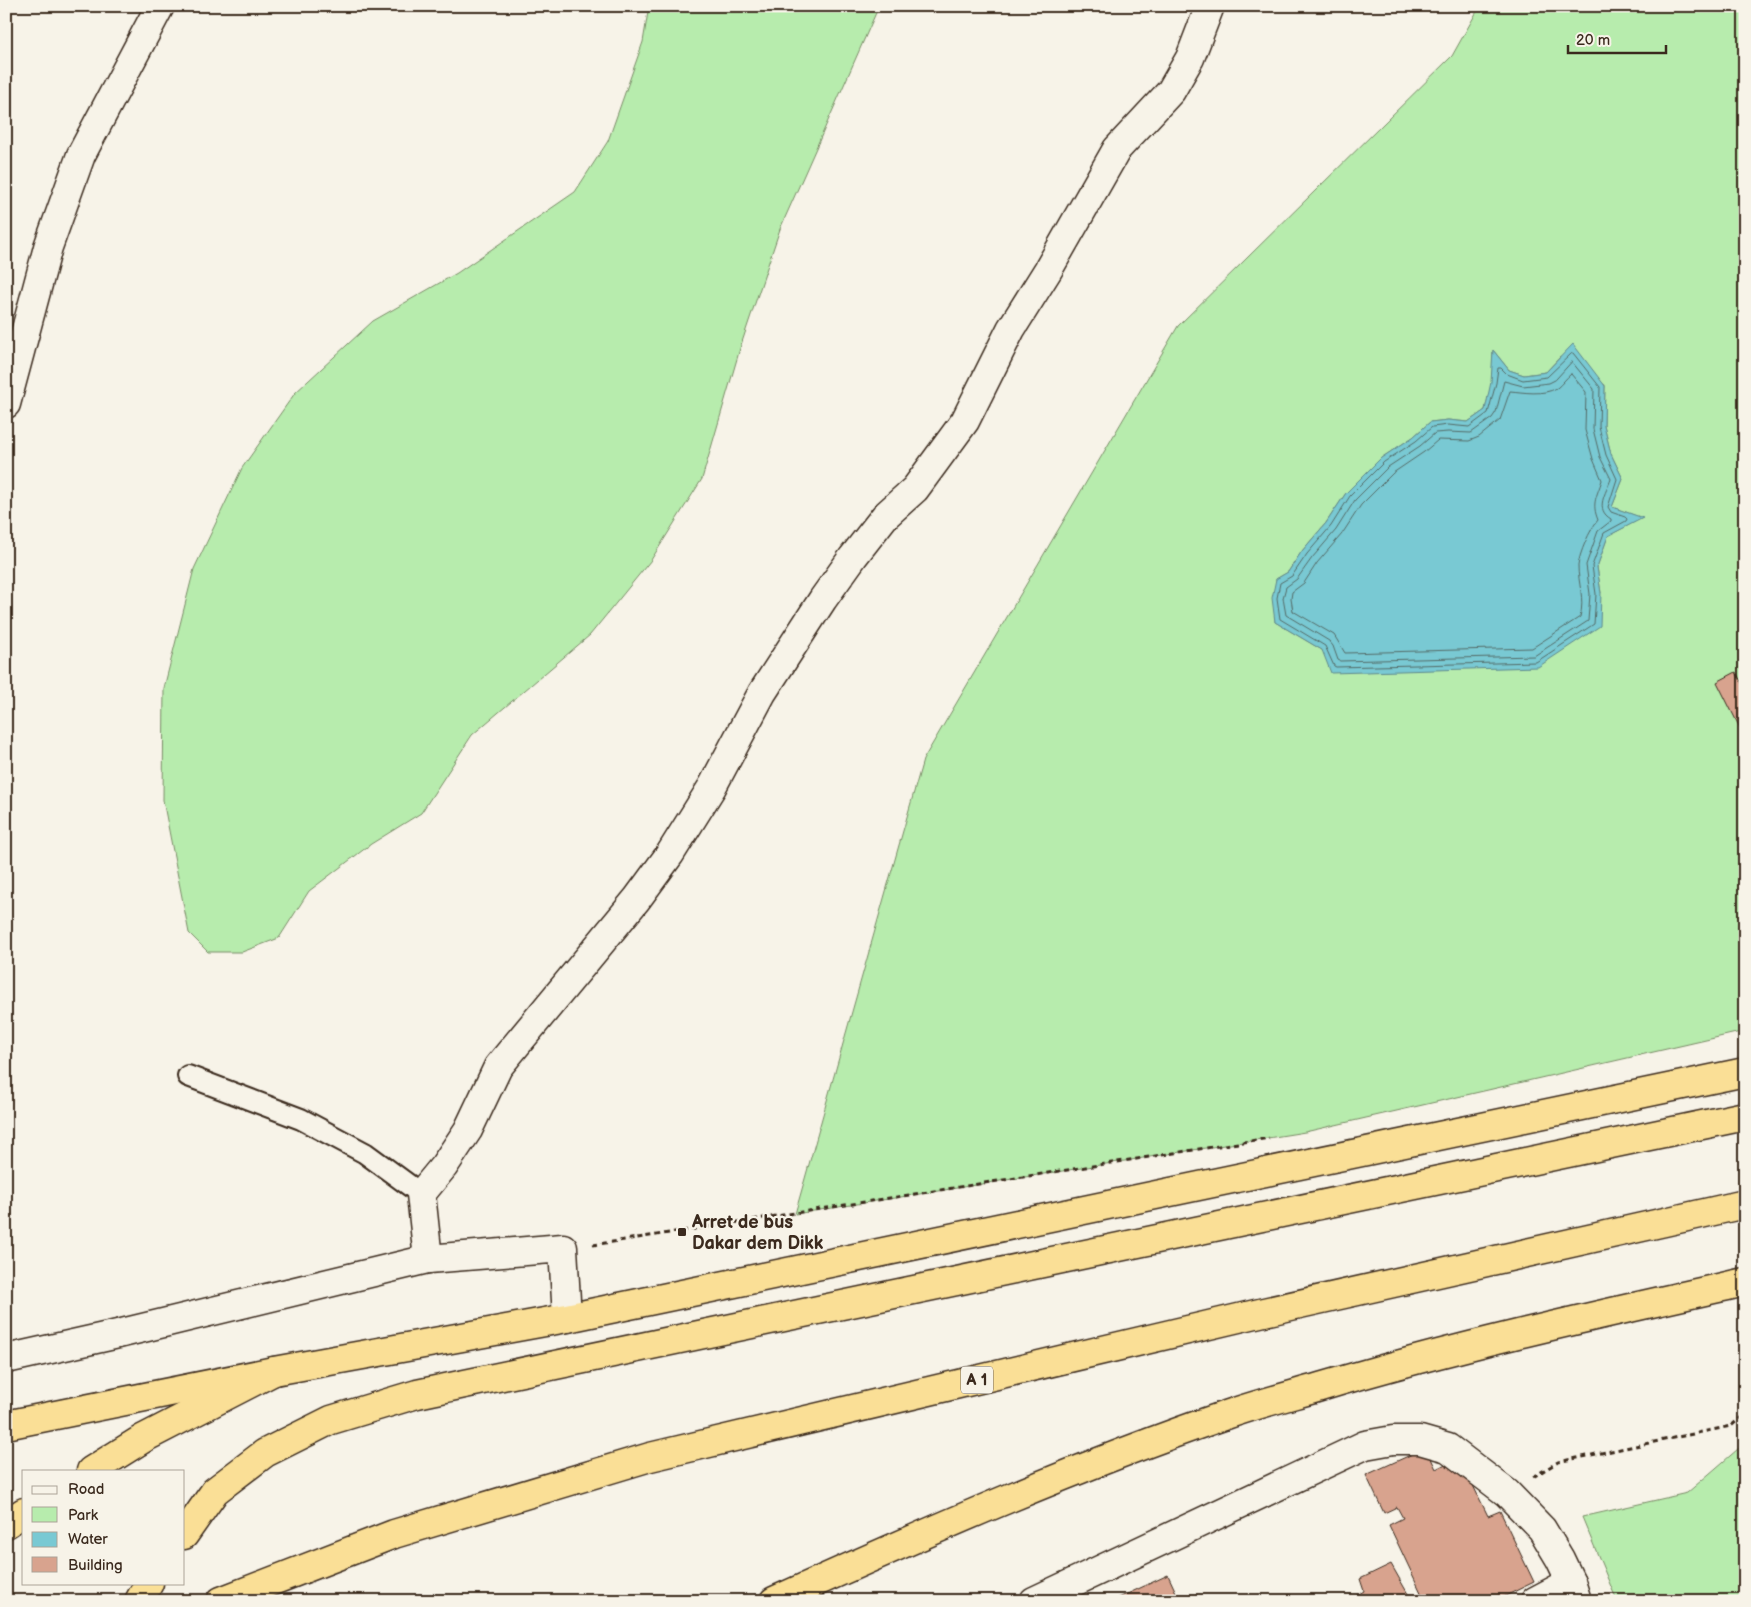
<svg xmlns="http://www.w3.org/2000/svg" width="1751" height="1607" font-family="'Balsamiq Sans',sans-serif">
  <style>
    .green { fill: #b7ecad; stroke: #798b66; fill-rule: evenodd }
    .water { fill: #79c9d3; stroke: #60898b }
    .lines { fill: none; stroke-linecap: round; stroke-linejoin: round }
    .shore { stroke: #546a66; stroke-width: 1 }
    .building { fill: #d8a38e; stroke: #3b2a1e }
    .service-casing { stroke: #3b2a1e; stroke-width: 24 }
    .minor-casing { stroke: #3b2a1e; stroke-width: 31 }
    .tertiary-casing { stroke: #3b2a1e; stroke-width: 31 }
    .trunk-casing { stroke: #3b2a1e; stroke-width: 31 }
    .motorway-casing { stroke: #3b2a1e; stroke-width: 31 }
    .path { stroke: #3b2a1e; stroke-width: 3; stroke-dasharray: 5 4; stroke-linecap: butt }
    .service { stroke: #f7f3e8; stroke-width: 20 }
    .minor { stroke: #f7f3e8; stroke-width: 28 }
    .tertiary { stroke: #f7f3e8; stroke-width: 28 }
    .trunk { stroke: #fadf96; stroke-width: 28 }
    .motorway { stroke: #fadf96; stroke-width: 28 }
    .poi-dot { fill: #3b2a1e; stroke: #f7f3e8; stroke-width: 2 }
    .labels { text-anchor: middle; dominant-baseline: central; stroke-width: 4.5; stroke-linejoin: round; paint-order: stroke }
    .shield { fill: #f7f3e8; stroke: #73665b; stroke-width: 1 }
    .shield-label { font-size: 16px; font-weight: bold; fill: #3b2a1e }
    .poi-label { font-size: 18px; font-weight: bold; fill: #3b2a1e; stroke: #f7f3e8; text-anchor: start }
  </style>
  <rect width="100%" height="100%" fill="#f7f3e8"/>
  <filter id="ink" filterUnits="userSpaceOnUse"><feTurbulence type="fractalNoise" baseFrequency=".02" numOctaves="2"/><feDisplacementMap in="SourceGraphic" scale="10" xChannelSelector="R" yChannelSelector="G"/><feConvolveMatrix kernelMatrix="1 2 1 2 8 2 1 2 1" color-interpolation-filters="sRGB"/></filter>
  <g filter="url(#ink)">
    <g class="green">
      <polygon points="649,6 879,6 780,229 741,345 702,479 651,560 590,635 472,735 421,813 371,844 309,891 279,938 242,952 208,952 189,933 163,800 164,688 194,569 242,468 295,393 373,321 457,273 575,192 608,141 643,42"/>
      <path d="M1480,6H1745V1031L1305,1132L795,1214L923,760L1178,326L1452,56ZM1493,350L1509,370L1524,375L1546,372L1560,357L1605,385L1604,426L1611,454L1623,479L1612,507L1642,518L1608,536L1597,567L1601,593L1322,650L1275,622L1276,579L1288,572L1302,551L1326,523L1346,493L1381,458L1413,437L1430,422L1448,420L1468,422L1485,410L1492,382Z"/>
      <polygon points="1745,1443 1745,1601 1617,1601 1582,1517 1687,1493"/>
    </g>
    <polygon class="water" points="1573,344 1605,386 1604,426 1611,454 1623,479 1612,507 1643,518 1608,536 1597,567 1601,593 1600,626 1538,667 1331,673 1322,650 1275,622 1272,598 1276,579 1288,572 1302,551 1326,523 1346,493 1381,458 1413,437 1430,422 1448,420 1468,422 1485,410 1491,382 1493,350 1509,370 1524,375 1546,372"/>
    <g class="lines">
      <g class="shore">
        <polygon points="1573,353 1600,387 1599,427 1606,455 1617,479 1608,507 1611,512 1625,517 1627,519 1626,521 1604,533 1592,566 1596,594 1594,624 1536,662 1336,667 1334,666 1325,646 1280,619 1277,598 1280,583 1292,576 1307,554 1331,526 1350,496 1384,462 1416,441 1432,427 1448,425 1469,427 1488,413 1496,383 1498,368 1501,368 1507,374 1523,380 1547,377 1571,354"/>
        <path d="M1572,362L1594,389L1593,429L1600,457L1611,479C1606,493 1594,509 1611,519V521L1598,531L1586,565L1590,594L1588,621L1534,656L1340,661L1338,660L1333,646L1329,641L1286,615L1283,598L1286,587L1297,579L1312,558L1336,530L1355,500L1388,467L1420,446L1435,433L1448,432L1471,433L1492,418L1496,412L1504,381L1523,386L1549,383L1555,380Z"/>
        <path d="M1571,374L1586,392L1585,430L1593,459L1602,480C1597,496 1591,503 1598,520C1590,529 1579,554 1578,566C1578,583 1585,599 1580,617L1532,648L1345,653L1334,635L1293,611L1291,599L1292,592L1304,583L1317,563L1342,534L1361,505L1393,473L1424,452L1438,440L1469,441L1479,437L1500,420L1510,391C1523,392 1543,396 1557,388C1562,384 1566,378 1571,374Z"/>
      </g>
    </g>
    <g class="building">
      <polygon points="1736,672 1745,689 1745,738 1717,682"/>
      <polygon points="1426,1448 1436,1469 1459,1457 1488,1516 1500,1511 1534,1582 1495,1601 1425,1601 1389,1525 1403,1518 1397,1507 1384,1513 1366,1475"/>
      <polygon points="1391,1564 1412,1601 1348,1601 1364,1591 1360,1579"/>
      <polygon points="1168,1575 1180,1601 1112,1601 1123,1596"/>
    </g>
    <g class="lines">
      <defs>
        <polyline id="service" points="188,1076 301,1119 365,1153 421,1194"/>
        <g id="minor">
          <polyline points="6,404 48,247 81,155 160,6"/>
          <polyline points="428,1259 421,1194 444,1166 468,1130 498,1067 637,899 670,854 712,787 762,693 823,599 853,557 885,516 915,489 965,421 1011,329 1048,270 1117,149 1171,91 1190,58 1210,6"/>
          <polyline points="6,1359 118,1334 428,1259 563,1248 567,1318"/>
          <polyline points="1535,1601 1571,1582"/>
        </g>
        <polyline id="tertiary" points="1034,1601 1365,1445 1393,1440 1420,1440 1448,1448 1507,1493 1542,1529 1560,1559 1571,1582 1577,1601"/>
        <g id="trunk">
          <polyline points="6,1425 274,1371 567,1318 1745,1072"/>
          <polyline points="184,1535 215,1491 265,1453 331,1420 417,1394 1745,1116"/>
          <polyline points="139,1601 149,1583"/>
        </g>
        <g id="motorway">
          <polyline points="91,1471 144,1438 274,1371"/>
          <polyline points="6,1524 24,1512"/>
          <polyline points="221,1601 394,1534 650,1457 1264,1312 1745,1204"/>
          <path d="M774,1601C923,1534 1072,1468 1226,1415C1257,1404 1289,1396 1320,1387C1460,1345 1602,1314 1745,1282"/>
        </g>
      </defs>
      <use href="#service" class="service-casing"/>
      <use href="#minor" class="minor-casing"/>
      <use href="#tertiary" class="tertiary-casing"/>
      <use href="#trunk" class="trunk-casing"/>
      <use href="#motorway" class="motorway-casing"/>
      <g class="path">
        <polyline points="593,1245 1269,1138"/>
        <polyline points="1533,1477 1558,1462 1731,1426 1745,1414"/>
      </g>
      <use href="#service" class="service"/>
      <use href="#minor" class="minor"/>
      <use href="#tertiary" class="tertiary"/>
      <use href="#trunk" class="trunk"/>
      <use href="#motorway" class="motorway"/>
    </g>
  </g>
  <rect class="poi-dot" x="677" y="1227" width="10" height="10" rx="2.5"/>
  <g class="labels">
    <rect class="shield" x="961" y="1366.5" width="32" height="27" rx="4"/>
    <g class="shield-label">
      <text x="977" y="1380">A 1</text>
    </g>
    <g class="poi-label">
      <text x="692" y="1222">Arret de bus<tspan x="692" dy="21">Dakar dem Dikk</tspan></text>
    </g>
  </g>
  <rect width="1751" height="1607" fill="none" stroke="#f7f3e8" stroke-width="25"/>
  <rect x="12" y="12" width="1726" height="1582" fill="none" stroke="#3b2a1e" stroke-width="2" filter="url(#ink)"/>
  <rect x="22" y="1470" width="162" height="115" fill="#f7f3e8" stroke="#aca397"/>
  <rect x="32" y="1486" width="25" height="8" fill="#f7f3e8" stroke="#aca397"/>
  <text x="68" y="1494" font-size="15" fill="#3b2a1e">Road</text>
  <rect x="32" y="1507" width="25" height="15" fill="#b7ecad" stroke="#aca397"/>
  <text x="68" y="1520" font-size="15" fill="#3b2a1e">Park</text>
  <rect x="32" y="1532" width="25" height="15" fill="#79c9d3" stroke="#aca397"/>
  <text x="68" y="1544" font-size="15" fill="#3b2a1e">Water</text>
  <rect x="32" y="1557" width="25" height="15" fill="#d8a38e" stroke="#aca397"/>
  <text x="68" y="1570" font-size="15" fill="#3b2a1e">Building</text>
  <path d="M1568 45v8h98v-8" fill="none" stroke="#3b2a1e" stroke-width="2.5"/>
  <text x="1576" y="45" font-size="15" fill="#3b2a1e" stroke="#f7f3e8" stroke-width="4" paint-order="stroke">20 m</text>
</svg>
